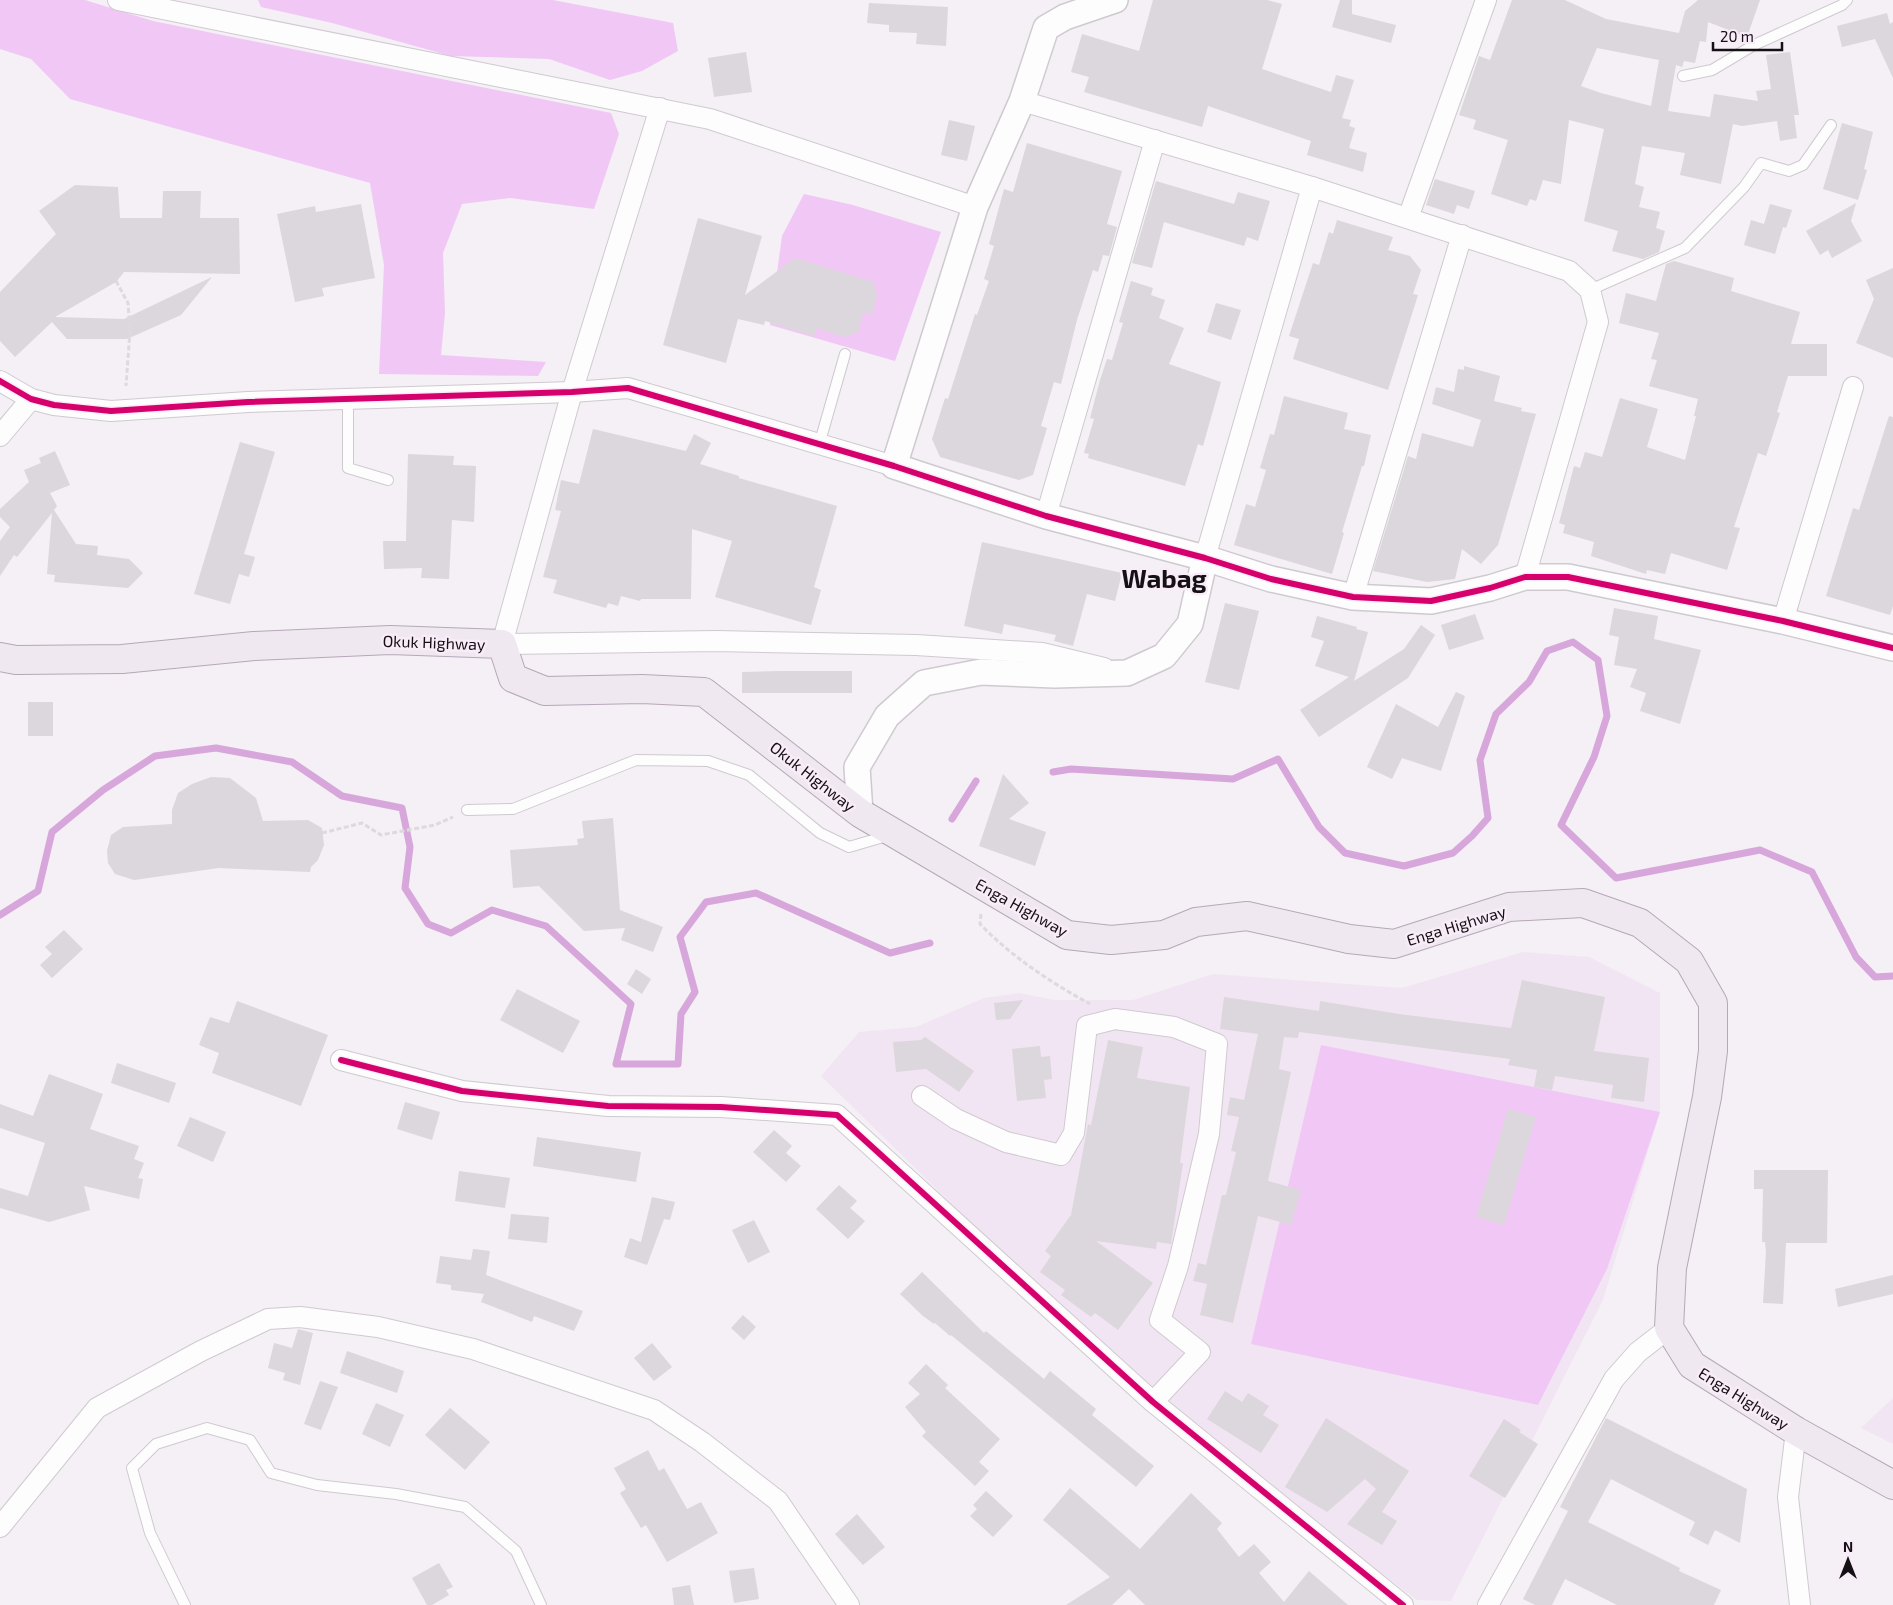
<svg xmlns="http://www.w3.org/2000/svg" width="1893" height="1605" font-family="'Exo 2',sans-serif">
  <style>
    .built { fill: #f2e5f3 }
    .green { fill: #f1c8f5 }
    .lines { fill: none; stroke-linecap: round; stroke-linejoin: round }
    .stream { stroke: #d7a6db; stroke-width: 7 }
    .building { fill: #dcd7dc; fill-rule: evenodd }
    .service-casing { stroke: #cfcacf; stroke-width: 12 }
    .minor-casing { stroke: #cfcacf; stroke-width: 22 }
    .tertiary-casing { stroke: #cfcacf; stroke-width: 28 }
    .primary-casing { stroke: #b5a8b7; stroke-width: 30 }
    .path { stroke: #dcdadc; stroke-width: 3; stroke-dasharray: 5 2.5; stroke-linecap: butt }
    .service { stroke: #fefdfe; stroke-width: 10 }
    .minor { stroke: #fefdfe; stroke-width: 20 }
    .tertiary { stroke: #fefdfe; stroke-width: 25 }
    .primary { stroke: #f0e8f1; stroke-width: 28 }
    .cycleway-casing { stroke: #f8ecf9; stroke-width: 9 }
    .cycleway { stroke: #d6006c; stroke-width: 6 }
    .labels { text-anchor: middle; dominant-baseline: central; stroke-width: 5; stroke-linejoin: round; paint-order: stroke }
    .street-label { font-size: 16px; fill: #141014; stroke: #f8ecf9 }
    .town-label { font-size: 26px; font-weight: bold; fill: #141014; stroke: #f8ecf9 }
  </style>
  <rect width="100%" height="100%" fill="#f5eff6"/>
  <g class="built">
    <polygon points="1523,952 1589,957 1660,993 1660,1112 1603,1300 1451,1601 1417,1600 1250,1475 1115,1364 821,1076 859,1032 916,1027 984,998 1019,993 1054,1000 1133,1000 1213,974 1402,988"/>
    <polygon points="1893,1398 1893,1444 1861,1428"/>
  </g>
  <g class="green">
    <polygon points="0,0 85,0 153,21 611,113 619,134 594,209 510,198 462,204 443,253 445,313 441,355 546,362 538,376 379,374 384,265 370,183 70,99 31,59 0,49"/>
    <polygon points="258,0 553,0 673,23 678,51 642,71 610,80 549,59 451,56 332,23 261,7"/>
    <polygon points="804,194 853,205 941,232 895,361 770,325 782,236"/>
    <polygon points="1321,1045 1660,1112 1607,1269 1538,1405 1251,1344"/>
  </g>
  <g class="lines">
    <g class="stream">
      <polyline points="1053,772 1071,769 1233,779 1278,759 1319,827 1345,853 1404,866 1453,853 1472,836 1488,818 1480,760 1496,714 1529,682 1547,651 1573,642 1598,660 1607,716 1594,757 1561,825 1616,878 1760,850 1812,872 1856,957 1875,977 1893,976"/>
      <polyline points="952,819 976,781"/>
      <polyline points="0,915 38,891 52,832 103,790 155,756 216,748 292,762 342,796 402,808 410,847 405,888 428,924 451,933 492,910 546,926 631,1004 616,1064 678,1064 681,1014 695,992 680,937 706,902 756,893 890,953 930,943"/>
    </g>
  </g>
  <g class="building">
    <polygon points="1153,0 1267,0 1282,4 1262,69 1331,92 1336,75 1354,80 1342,118 1351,120 1349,126 1355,128 1349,148 1367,153 1363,172 1307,155 1311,141 1208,106 1202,127 1084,92 1089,77 1071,72 1082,34 1139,51"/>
    <polygon points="1340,0 1352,0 1352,14 1396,25 1391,43 1332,27"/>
    <path d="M1512,0H1565L1606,19L1679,33L1685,11L1698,0H1760L1747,37L1708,22L1706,42L1700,41L1695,63L1684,61L1682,67L1676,65L1668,111L1710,117L1714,94L1758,101L1756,91L1771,89L1766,55L1790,52L1799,115H1794L1797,138L1780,141L1777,121L1742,126L1733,124L1721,184L1680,175L1685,153L1642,146L1635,184L1644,187L1639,207L1660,212L1656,228L1665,231L1659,252L1643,259L1612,251L1618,231L1584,221L1604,129L1569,120L1561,184L1543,180L1536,201L1530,199L1527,206L1491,194L1508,140L1473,129L1476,120L1459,115L1479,56L1490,60ZM1597,48L1659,60L1651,106L1601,93L1581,86Z"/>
    <polygon points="869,3 948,7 946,46 916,44 917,33 889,32 889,25 867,23"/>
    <polygon points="1887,13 1890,24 1893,22 1893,78 1875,39 1842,47 1837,26"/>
    <polygon points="746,52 752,92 714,97 708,58"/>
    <polygon points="949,120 975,126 967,161 941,155"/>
    <polygon points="1842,123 1873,132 1864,169 1867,170 1858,200 1823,189"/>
    <polygon points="1027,143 1122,171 1107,224 1117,227 1109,256 1103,255 1098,272 1093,270 1077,320 1061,384 1054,382 1041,426 1047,428 1033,475 1019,480 940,457 932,439 945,398 948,399 975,314 977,315 989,281 984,279 994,246 989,244 1004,189 1013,192"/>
    <polygon points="1435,179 1475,191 1469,209 1457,205 1454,214 1426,205"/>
    <polygon points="1156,181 1234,204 1238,192 1270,201 1258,241 1247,237 1244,246 1164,222 1152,268 1132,263"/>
    <polygon points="75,185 118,187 120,218 162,218 163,191 201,191 200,218 239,218 240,274 124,272 116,282 55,317 124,319 212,277 181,315 127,339 67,339 52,322 15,357 0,341 0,292 56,234 39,211"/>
    <polygon points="1856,203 1851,221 1862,241 1832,258 1828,250 1820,255 1806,231"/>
    <polygon points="361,204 375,278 322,288 324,296 295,302 277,214 315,206 316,212"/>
    <polygon points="1770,204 1792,210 1786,228 1783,227 1775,254 1744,245 1751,220 1764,224"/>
    <polygon points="698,218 762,236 745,295 795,258 873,282 877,293 872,314 863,312 858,332 845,337 816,328 814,336 765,321 764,325 738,319 726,363 663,345"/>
    <polygon points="1337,220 1393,237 1388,250 1410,256 1421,270 1413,294 1418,295 1388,390 1293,359 1299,339 1289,336 1313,263 1319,265 1329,232 1333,234"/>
    <polygon points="1674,261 1734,278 1731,291 1800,312 1791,344 1827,344 1827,376 1788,376 1777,412 1780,413 1766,456 1758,453 1734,527 1740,528 1727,570 1671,553 1665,574 1647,570 1646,574 1591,556 1594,542 1563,533 1565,525 1559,523 1574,466 1580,468 1585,452 1602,457 1620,398 1658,409 1647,447 1685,460 1696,416 1694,416 1698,399 1649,386 1657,360 1651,359 1659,333 1619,323 1626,293 1656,301 1666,264"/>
    <polygon points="1893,268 1893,358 1856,343 1874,299 1866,280"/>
    <polygon points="1131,281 1153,288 1151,295 1165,300 1159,318 1184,328 1169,364 1221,382 1203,446 1198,444 1185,486 1088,458 1089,454 1084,453 1094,419 1090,418 1100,380 1107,359 1112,360 1123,323 1119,322"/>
    <polygon points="1216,303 1241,310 1231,340 1207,332"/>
    <polygon points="1464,366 1500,376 1494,401 1522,408 1521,411 1536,414 1498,545 1481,564 1462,549 1455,579 1427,582 1373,571 1408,456 1416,459 1422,433 1473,447 1481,420 1432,404 1436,387 1454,392 1458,369 1464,370"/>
    <polygon points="1284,396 1348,413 1344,429 1371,435 1364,466 1362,466 1342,532 1344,533 1332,574 1234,545 1246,504 1255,507 1266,470 1260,468 1270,434 1274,435"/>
    <polygon points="1889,416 1893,417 1893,606 1890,615 1826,596 1853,508 1859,510"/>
    <polygon points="593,429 686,451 694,434 711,443 700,464 739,476 739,478 837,506 814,587 821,590 811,625 715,597 732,541 692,529 691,599 641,599 640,601 621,596 618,606 608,603 606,608 553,593 557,580 543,577 561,511 555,510 561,480 579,484"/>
    <polygon points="240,442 275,452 244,554 255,557 249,577 239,574 230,604 194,594"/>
    <polygon points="55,451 70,485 50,493 57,506 54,510 76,544 98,546 97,555 129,559 143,573 128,588 54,582 55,575 47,574 52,513 17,557 14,555 0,576 0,541 10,527 0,517 0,509 29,482 24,470 41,463 39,458"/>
    <polygon points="408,454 454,456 453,465 476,466 474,522 452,520 449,579 421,578 422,568 384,569 383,541 406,541"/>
    <polygon points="982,542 1122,573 1115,601 1087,594 1073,646 1054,641 1056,635 1004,624 1002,634 964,626"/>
    <polygon points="1225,603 1259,611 1239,690 1205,682"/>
    <polygon points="1614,608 1658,616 1654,639 1701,650 1680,724 1640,711 1646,693 1630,687 1637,669 1614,665 1619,637 1609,635"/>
    <polygon points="1475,614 1484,639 1449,650 1441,625"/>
    <polygon points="1317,616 1357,627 1356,629 1368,632 1354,681 1404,649 1421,625 1435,635 1408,678 1319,737 1300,710 1349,677 1315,666 1324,641 1311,637"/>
    <polygon points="780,671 852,671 852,693 742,693 742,672"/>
    <polygon points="1456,692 1465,696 1441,771 1402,758 1392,779 1367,767 1396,704 1438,727"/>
    <rect x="28" y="702" width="25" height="34"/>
    <polygon points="1003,774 1029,803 1009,819 1046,832 1035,866 979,846"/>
    <polygon points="211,777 230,778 256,798 263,821 308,820 322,828 324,845 318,860 311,867 310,872 219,868 134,880 115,874 108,863 107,851 111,835 123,827 172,824 172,810 178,793 192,784"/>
    <polygon points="613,818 620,910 663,927 653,952 621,940 625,928 584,931 539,886 513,888 510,850 578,845 577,839 584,838 582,821"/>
    <polygon points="64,930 83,949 52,978 40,965 52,954 45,947"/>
    <polygon points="636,969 651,979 642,994 627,984"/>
    <polygon points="1522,980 1605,997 1594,1051 1649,1058 1644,1102 1611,1098 1613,1085 1555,1076 1552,1090 1534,1087 1537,1070 1508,1065 1510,1059 1299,1032 1298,1038 1284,1037 1279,1069 1291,1072 1268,1181 1301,1190 1291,1225 1258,1216 1233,1323 1200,1315 1207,1284 1193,1281 1198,1263 1206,1265 1222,1195 1226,1195 1236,1152 1231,1151 1239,1117 1227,1115 1230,1097 1244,1100 1258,1034 1220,1029 1224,997 1319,1011 1320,1001 1399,1014 1511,1028"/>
    <polygon points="517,989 580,1021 563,1053 500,1020"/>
    <polygon points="1023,1000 1010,1019 996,1020 994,1003"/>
    <polygon points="237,1001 328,1035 301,1106 212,1073 219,1053 199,1045 210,1017 229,1023"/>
    <polygon points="925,1037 974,1071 959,1092 926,1069 896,1072 893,1042 921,1040"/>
    <polygon points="1108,1040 1143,1047 1137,1078 1190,1087 1180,1163 1183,1163 1171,1244 1157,1242 1156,1249 1096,1241 1153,1283 1118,1330 1095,1313 1091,1317 1061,1295 1065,1290 1040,1272 1051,1256 1045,1251 1071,1215 1088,1124 1091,1125"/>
    <polygon points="1040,1046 1041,1057 1050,1056 1052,1079 1044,1080 1046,1098 1017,1101 1012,1049"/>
    <polygon points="117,1063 176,1083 169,1103 111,1083"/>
    <polygon points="49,1074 103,1094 90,1129 139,1146 134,1159 144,1163 138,1178 143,1179 139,1199 84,1186 90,1210 49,1222 0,1208 0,1188 28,1196 45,1143 0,1128 0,1104 33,1116"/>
    <polygon points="405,1102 440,1112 432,1140 397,1129"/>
    <polygon points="1508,1109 1536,1117 1504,1225 1476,1217"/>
    <polygon points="190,1117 226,1132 213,1162 177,1146"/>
    <polygon points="774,1130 792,1146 786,1153 801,1166 786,1182 753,1152"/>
    <polygon points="537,1137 641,1152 636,1182 533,1166"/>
    <polygon points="1754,1170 1828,1170 1827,1243 1786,1243 1783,1304 1763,1303 1766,1252 1765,1242 1762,1242 1763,1189 1754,1189"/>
    <polygon points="459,1171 510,1178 505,1208 455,1201"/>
    <polygon points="839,1185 857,1201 850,1208 865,1221 848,1239 816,1209"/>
    <polygon points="652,1197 675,1202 670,1220 664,1219 647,1265 624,1257 630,1238 641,1242"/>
    <polygon points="511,1214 549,1217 547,1243 508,1239"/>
    <polygon points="754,1220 770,1252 748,1263 732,1230"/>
    <polygon points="473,1249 490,1251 486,1275 583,1311 574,1331 534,1316 532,1322 481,1302 484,1294 451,1290 451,1285 436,1283 440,1256 471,1260"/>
    <polygon points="922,1272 984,1333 986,1331 1044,1379 1050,1371 1096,1409 1092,1415 1154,1466 1136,1487 951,1335 950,1336 935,1323 934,1324 923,1316 900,1294"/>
    <polygon points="1893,1275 1893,1294 1838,1307 1835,1289"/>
    <polygon points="743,1315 756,1327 744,1340 731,1328"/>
    <polygon points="298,1329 313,1333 300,1385 283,1380 285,1373 268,1368 274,1343 292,1348"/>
    <polygon points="652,1343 672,1367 654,1381 634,1358"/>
    <polygon points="347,1351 404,1371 397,1393 340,1373"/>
    <polygon points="926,1364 948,1385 945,1388 1000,1439 979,1462 989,1471 975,1486 922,1436 926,1432 905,1407 920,1394 908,1383"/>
    <polygon points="320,1381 338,1387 321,1430 304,1424"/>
    <polygon points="1225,1391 1242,1402 1248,1393 1269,1406 1263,1415 1279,1425 1261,1453 1207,1419"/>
    <polygon points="376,1403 404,1415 390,1447 362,1434"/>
    <polygon points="450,1408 490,1442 465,1470 425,1435"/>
    <polygon points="1326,1418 1409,1471 1382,1512 1397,1521 1382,1545 1347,1524 1376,1489 1365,1479 1327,1512 1285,1487"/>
    <polygon points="1606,1418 1747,1489 1740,1543 1715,1530 1708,1545 1689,1535 1695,1522 1611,1479 1588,1522 1680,1568 1679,1571 1721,1590 1714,1605 1617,1605 1565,1579 1552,1605 1535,1605 1523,1599 1568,1511 1560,1507"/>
    <polygon points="1504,1419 1521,1430 1519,1432 1538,1444 1505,1498 1469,1476"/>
    <polygon points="648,1450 659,1471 664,1468 687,1509 701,1502 718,1533 667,1562 646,1525 641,1528 620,1493 626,1489 614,1468"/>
    <polygon points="1070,1488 1140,1549 1191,1493 1222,1523 1217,1529 1239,1557 1254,1544 1271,1562 1259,1573 1284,1602 1309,1571 1348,1605 1145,1605 1129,1589 1112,1605 1066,1605 1110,1577 1043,1520"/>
    <polygon points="986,1491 1013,1516 993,1537 970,1516 977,1509 973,1505"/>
    <polygon points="857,1514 885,1547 863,1565 835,1534"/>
    <polygon points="439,1563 453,1587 446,1590 449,1595 432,1605 427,1605 412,1578"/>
    <polygon points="754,1568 759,1599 734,1603 729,1571"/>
    <polygon points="690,1585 694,1605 674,1605 672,1588"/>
  </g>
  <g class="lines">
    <defs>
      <g id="service">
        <polyline points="1683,76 1712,70 1754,45 1842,5 1847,0"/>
        <polyline points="1590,290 1685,248 1744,187 1761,163 1789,171 1803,165 1831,125"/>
        <polyline points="348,400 348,468 388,480"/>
        <polyline points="819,445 845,354"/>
        <polyline points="467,810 513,809 636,760 708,761 749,775 820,833 849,847 890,835"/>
        <polyline points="185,1605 150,1533 132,1468 156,1444 207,1428 250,1440 271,1473 317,1485 396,1494 465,1507 516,1551 541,1605"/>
      </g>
      <g id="minor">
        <polyline points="118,0 710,119 975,207"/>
        <polyline points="1022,101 1312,187 1569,271 1590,290 1598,322 1525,577"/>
        <polyline points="660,108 572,392 502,644 716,641 916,645 1042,653 1104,668"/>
        <polyline points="1408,218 1486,0"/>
        <polyline points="0,381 31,399 54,405 111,411 248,402 572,392 628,388 894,466"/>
        <polyline points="0,436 31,399"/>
        <polyline points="1046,516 1155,140"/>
        <polyline points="1205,558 1312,187"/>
        <polyline points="1353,597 1462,235"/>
        <polyline points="1783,621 1853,387"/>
        <polyline points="341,1060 462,1091 608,1106 721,1107 837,1115 1153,1402 1403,1605"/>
        <polyline points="922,1096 956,1119 1006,1142 1061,1155 1074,1133 1087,1026 1115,1019 1174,1027 1217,1044 1209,1134 1178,1266 1160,1320 1200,1352 1153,1402"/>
        <polyline points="1796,1431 1788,1497 1800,1605"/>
        <polyline points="0,1527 97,1408 201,1351 268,1319 300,1317 378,1327 473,1349 654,1410 702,1442 778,1501 849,1605"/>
        <polyline points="1488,1605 1614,1379 1638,1352 1669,1328"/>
      </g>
      <g id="tertiary">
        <polyline points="1115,0 1065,17 1046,28 1022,101 975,207 894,466 1046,516 1205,558 1271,579 1353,597 1431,601 1490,588 1525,577 1568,577 1783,621 1893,648"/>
        <polyline points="860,813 857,767 887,716 924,683 981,672 1054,675 1127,673 1164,656 1190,624 1205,558"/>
      </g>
      <polyline id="primary" points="0,657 16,660 122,659 254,646 390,640 502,644 513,678 545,691 642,689 704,692 860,813 1067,935 1111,940 1164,935 1196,922 1247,916 1349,939 1394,944 1509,907 1583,903 1640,923 1689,961 1713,1003 1713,1051 1707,1097 1672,1268 1669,1328 1692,1365 1796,1431 1893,1485"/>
    </defs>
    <use href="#service" class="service-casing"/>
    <use href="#minor" class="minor-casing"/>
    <use href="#tertiary" class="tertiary-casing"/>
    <use href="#primary" class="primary-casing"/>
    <g class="path">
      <polyline points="116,281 128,303 130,331 126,386"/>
      <polyline points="322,833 362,823 381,835 435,825 453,817"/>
      <path d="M981,914L980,924C1012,957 1050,982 1090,1004"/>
    </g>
    <use href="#service" class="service"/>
    <use href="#minor" class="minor"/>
    <use href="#tertiary" class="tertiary"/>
    <use href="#primary" class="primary"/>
    <defs>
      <g id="cycleway">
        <polyline points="0,381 31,399 54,405 111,411 248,402 572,392 628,388 894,466 1046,516 1205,558 1271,579 1353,597 1431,601 1490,588 1525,577 1568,577 1783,621 1893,648"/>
        <polyline points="341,1060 462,1091 608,1106 721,1107 837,1115 1153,1402 1403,1605"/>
      </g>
    </defs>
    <use href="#cycleway" class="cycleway-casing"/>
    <use href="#cycleway" class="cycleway"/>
  </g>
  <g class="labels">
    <g class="street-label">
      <text transform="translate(434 642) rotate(2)">Okuk Highway</text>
      <text transform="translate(813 776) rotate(38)">Okuk Highway</text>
      <text transform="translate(1022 907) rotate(29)">Enga Highway</text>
      <text transform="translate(1456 925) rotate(-17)">Enga Highway</text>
      <text transform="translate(1744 1398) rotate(32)">Enga Highway</text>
    </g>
    <g class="town-label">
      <text x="1164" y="577">Wabag</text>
    </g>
  </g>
  <g transform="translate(1848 1560)" stroke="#f8ecf9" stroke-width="4" paint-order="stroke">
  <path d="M0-4L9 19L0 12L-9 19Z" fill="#141014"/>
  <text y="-8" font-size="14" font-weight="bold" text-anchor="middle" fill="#141014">N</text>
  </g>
  <path d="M1713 42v8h69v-8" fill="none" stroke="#141014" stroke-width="2.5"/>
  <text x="1720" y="42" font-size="15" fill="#141014" stroke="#f8ecf9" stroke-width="4" paint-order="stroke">20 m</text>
</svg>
